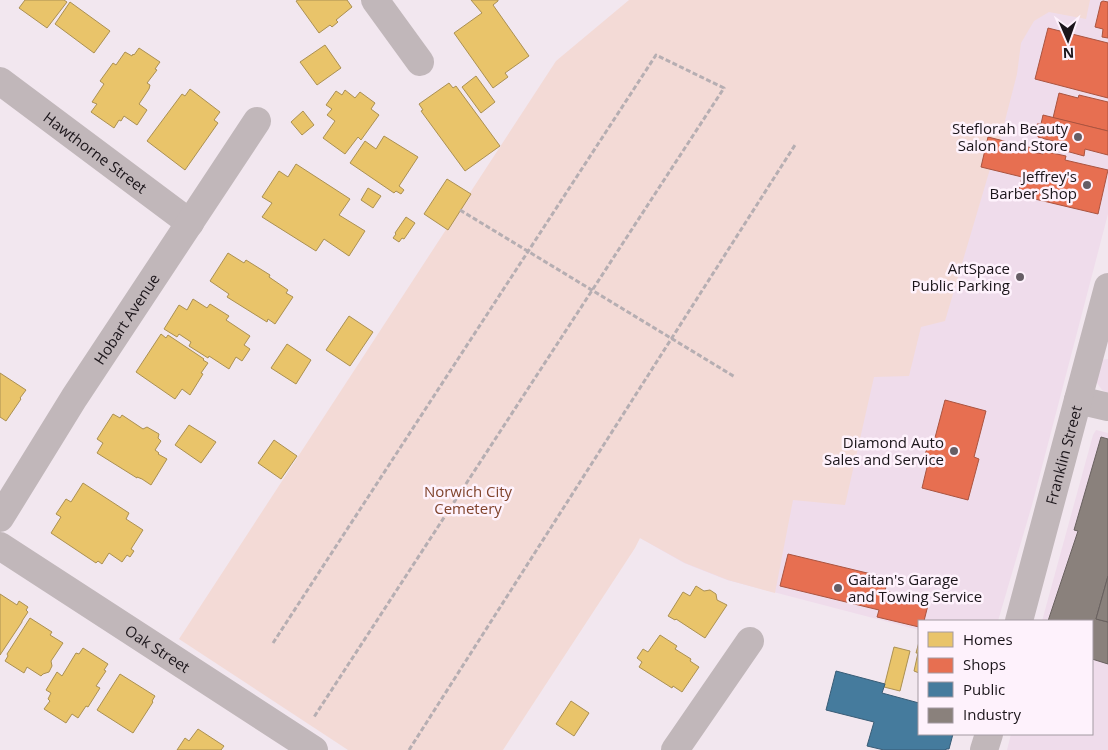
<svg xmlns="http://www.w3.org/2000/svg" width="1108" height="750" font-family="'Open Sans',sans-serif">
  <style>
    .built { fill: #efdceb }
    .green { fill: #f3dad6 }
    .homes { fill: #e9c46a; stroke: #ab9052 }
    .shops { fill: #e76f51; stroke: #aa5440 }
    .public { fill: #457b9d; stroke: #385c76 }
    .industry { fill: #8a817c; stroke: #69615f }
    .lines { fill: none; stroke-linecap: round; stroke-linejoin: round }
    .path { stroke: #b6aeb2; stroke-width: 3; stroke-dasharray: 5 2.5; stroke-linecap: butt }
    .minor { stroke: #c1b7ba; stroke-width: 28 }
    .poi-dot { fill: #665e65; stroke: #fef2fc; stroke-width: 2 }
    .labels { text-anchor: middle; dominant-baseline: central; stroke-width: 5; stroke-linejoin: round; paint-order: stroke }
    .poi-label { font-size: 15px; fill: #1b151a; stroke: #fef2fc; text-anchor: end }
    .street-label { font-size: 15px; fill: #1b151a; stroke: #fef2fc }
    .park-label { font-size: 15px; fill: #80442d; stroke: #fef2fc }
  </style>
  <rect width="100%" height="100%" fill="#f2e7ef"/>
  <g class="built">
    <polygon points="958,0 1108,0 1108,214 1032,505 998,621 919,621 919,630 727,580 684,563 640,538 681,466"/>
    <polygon points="1108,359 1108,393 1102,390 1095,380 1101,360"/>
    <polygon points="1096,430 1108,433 1108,750 1007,750 1011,734 1092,734 1092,621 1042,621 1093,435"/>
  </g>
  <polygon class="green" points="629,0 1090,0 1086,19 1049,12 1034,21 1021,43 1017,74 1000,140 989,137 981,167 990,169 945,321 921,327 909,376 874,377 845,505 793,500 775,593 728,580 685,563 640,538 635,548 503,750 348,750 179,639 556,61"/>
  <g class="homes">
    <polygon points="25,0 64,0 67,2 47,28 19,8"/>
    <polygon points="298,0 347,0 352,7 336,20 338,22 332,27 330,25 319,33 296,1"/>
    <polygon points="471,0 498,0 498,1 493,5 529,56 505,73 508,77 493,88 454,33 482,13"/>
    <polygon points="70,2 110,31 94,53 55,24"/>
    <polygon points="325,45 341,68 317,85 300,62"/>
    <polygon points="139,48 160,62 155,69 157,70 147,83 150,85 149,89 139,104 147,110 137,125 124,116 121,121 119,120 114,128 91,112 97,104 92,102 104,84 100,81 113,63 116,65 125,52 132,56 133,54 134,55"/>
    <polygon points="476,76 495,102 481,113 462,87"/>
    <polygon points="449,83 453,88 456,86 500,146 465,171 421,111 423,110 419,104"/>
    <polygon points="190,89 220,112 214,120 218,123 185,170 147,141 182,94 185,96"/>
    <polygon points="345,90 355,98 360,92 375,103 371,109 379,115 361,140 358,137 345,154 323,138 335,121 327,115 332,109 326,105 336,91 342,95"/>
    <polygon points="303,111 314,125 302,135 291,122"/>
    <polygon points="384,136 418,157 399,186 404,190 401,194 396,191 394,193 350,163 365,141 376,149"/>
    <polygon points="296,164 350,199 339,215 365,231 349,256 324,239 316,251 262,217 272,203 262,197 279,171 288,177"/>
    <polygon points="447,179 471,194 448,230 424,214"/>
    <polygon points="368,188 381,196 373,208 361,200"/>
    <polygon points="406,217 415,223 404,239 402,238 399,242 393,238 396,234 395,233"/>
    <polygon points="228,253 244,263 246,260 270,275 269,277 288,290 286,293 293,297 275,324 268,319 267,322 227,297 229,294 210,281"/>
    <polygon points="193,299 207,308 210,304 229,316 226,320 250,336 244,345 250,349 242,361 236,357 229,369 209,356 208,358 189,346 191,342 179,334 177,337 164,329 179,305 187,310"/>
    <polygon points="349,316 373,332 350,366 326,350"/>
    <polygon points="161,334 166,338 168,335 204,359 203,360 208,363 201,373 203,374 190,395 182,389 175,399 136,372"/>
    <polygon points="287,344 311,360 296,384 271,368"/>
    <polygon points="0,373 26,390 20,398 21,399 6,421 0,417"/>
    <polygon points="113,414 120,418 122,415 143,429 147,427 159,434 158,438 161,441 155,450 159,453 158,454 167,459 151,485 142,479 137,477 137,478 97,453 103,443 97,439"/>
    <polygon points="189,425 216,442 201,463 175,445"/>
    <polygon points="274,440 297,456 281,479 258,463"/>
    <polygon points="83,483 129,513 126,519 143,530 131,549 134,551 130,557 127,555 122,562 109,553 102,564 98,561 96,563 51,533 61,517 56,514 66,499 71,502"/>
    <polygon points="696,586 704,591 710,590 716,594 717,600 727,605 705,638 676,619 675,620 668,616 683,592 690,596"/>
    <polygon points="0,594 17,605 19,601 28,607 26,610 28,612 22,621 22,622 0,655"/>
    <polygon points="30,618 52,632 50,635 63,643 51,661 52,666 49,672 43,674 41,676 27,667 24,673 5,661 8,656 7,654"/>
    <polygon points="660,635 677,646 675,649 691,659 690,661 699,667 682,692 673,686 672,688 639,667 642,662 637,658 643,649 648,652"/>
    <polygon points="919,642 919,673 914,671 918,653 916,653"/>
    <polygon points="894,647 910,651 900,691 884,687"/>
    <polygon points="83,648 108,664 104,670 106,671 96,686 100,688 88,707 86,706 78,718 72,714 66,723 44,709 50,701 48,699 51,693 46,690 57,672 62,676 76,653 79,654"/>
    <polygon points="120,674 155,696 152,701 153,702 133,733 97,710"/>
    <polygon points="571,701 589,713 574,736 556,724"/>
    <polygon points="198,729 224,746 221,750 177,750 185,738 189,741"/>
  </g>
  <g class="shops">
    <polygon points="1103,1 1108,2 1108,38 1102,37 1103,29 1095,27 1101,2"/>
    <polygon points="1048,28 1108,43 1108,98 1035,79"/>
    <polygon points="1059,93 1078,98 1079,95 1108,102 1108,131 1053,118"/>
    <polygon points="1043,115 1108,131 1108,155 1085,149 1084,156 1055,148 1056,142 1038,137 1038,134 1034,134 1037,124 1041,124"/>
    <polygon points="988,137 1032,148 1031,152 1043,154 1043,151 1066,156 1065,160 1108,170 1098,214 1018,195 1022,177 981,167"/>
    <polygon points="945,400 986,411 974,457 979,459 968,500 922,488 928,463 923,462 927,448 932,449"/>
    <polygon points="788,554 888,578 885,591 929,601 924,621 919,621 919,627 877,617 879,610 780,586"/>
  </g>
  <polygon class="public" points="836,671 885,684 882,693 919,703 919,734 953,734 949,749 946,749 946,750 884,750 867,746 874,722 826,710"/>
  <g class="industry">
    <polygon points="1101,437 1108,439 1108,576 1096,619 1108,622 1108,664 1092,659 1092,621 1048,621 1078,531 1074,530"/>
    <polygon points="1108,576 1108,622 1096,619"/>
  </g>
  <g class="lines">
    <g class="path">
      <polyline points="460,210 735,377"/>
      <polyline points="273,643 656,55 724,88 314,717"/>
      <polyline points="409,750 795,145"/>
    </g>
    <g class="minor">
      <polyline points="375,0 420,62"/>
      <path id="s1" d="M0,81L190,223"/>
      <polyline points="1078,400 1108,407"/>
      <path id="s2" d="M0,518L74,398L257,121"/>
      <path id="s3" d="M0,546L314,750"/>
      <path id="s4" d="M1019,621L1108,287"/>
      <polyline points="675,750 750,641"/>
      <polyline points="984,750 989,734"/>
    </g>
  </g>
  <g class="poi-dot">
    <circle cx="1078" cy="137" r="5"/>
    <circle cx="1087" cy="185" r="5"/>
    <circle cx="1020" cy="277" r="5"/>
    <circle cx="954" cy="451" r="5"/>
    <circle cx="838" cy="588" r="5"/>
  </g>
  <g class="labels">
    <g class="poi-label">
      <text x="1068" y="128">Steflorah Beauty<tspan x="1068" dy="17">Salon and Store</tspan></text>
      <text x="1077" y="176">Jeffrey's<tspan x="1077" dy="17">Barber Shop</tspan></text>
      <text x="1010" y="268">ArtSpace<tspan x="1010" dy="17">Public Parking</tspan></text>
      <text x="944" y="442">Diamond Auto<tspan x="944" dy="17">Sales and Service</tspan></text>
      <text x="848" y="579" text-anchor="start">Gaitan's Garage<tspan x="848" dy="17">and Towing Service</tspan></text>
    </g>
    <g class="street-label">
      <text stroke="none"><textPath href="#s1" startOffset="119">Hawthorne Street</textPath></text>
      <text stroke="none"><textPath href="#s2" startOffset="236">Hobart Avenue</textPath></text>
      <text stroke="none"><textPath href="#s4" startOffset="172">Franklin Street</textPath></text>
      <text stroke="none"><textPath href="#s3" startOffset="188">Oak Street</textPath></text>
    </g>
    <g class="park-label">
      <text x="468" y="491">Norwich City<tspan x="468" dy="17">Cemetery</tspan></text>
    </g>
  </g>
  <rect x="918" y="620" width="175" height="115" fill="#fef2fc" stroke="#a39aa2"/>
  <rect x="928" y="632" width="25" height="15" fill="#e9c46a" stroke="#a39aa2"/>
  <text x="963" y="645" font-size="15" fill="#1b151a">Homes</text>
  <rect x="928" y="658" width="25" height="15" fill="#e76f51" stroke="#a39aa2"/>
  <text x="963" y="670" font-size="15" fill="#1b151a">Shops</text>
  <rect x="928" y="682" width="25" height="15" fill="#457b9d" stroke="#a39aa2"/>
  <text x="963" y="695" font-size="15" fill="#1b151a">Public</text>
  <rect x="928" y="708" width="25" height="15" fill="#8a817c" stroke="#a39aa2"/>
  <text x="963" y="720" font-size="15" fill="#1b151a">Industry</text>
  <g transform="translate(1068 40) rotate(178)" stroke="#fef2fc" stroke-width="4" paint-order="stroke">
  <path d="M0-4L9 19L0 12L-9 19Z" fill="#1b151a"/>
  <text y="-8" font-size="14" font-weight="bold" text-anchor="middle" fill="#1b151a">N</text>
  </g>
</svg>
